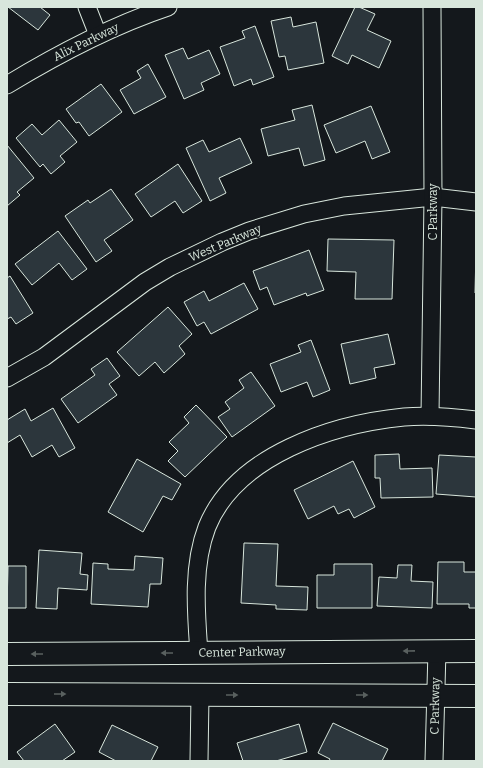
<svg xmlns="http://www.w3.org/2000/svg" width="483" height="768" font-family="Bitter,serif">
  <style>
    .building { fill: #2c363c; stroke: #d8e6dc }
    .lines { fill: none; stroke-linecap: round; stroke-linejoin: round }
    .street-casing { stroke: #d8e6dc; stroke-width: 19 }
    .secondary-casing { stroke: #d8e6dc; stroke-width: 24 }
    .street { stroke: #14181c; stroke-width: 17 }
    .secondary { stroke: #14181c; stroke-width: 22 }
    .oneway { fill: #59605f }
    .labels { text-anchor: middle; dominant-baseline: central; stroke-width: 3; stroke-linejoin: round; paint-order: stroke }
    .street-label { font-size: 12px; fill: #d8e6dc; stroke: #14181c }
  </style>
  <rect width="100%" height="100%" fill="#14181c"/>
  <g class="building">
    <polygon points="8,7 40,7 50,15 38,30"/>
    <polygon points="355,7 359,7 375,14 367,30 391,41 379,68 352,55 348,64 332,56"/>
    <polygon points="291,17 293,27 316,22 324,63 288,70 285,56 279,57 271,21"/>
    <polygon points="255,26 274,77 253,85 251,79 234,86 220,47 245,38 242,31"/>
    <polygon points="183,48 188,59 209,50 220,74 201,83 204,90 184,99 165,55"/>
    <polygon points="148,64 166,97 134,114 120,90 141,78 137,71"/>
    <polygon points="101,84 122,112 89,136 79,122 76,123 66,109"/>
    <polygon points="312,105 325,160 304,166 299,148 268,156 261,129 295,120 292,110"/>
    <polygon points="371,106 390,152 372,159 365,141 336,153 324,125"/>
    <polygon points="59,120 77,142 60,156 65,162 51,174 43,164 40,167 16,138 32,124 42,135"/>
    <polygon points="240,138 252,163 219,178 226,193 210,201 186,148 203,140 209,152"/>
    <polygon points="7,145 34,178 17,192 20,195 7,206"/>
    <polygon points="178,164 202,201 183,213 175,201 151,217 135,194"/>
    <polygon points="111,189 133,220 104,240 112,251 96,262 65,216 88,200 90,203"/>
    <polygon points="58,231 87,269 72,280 59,263 32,285 15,264"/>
    <polygon points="328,239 394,240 392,299 355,299 356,272 327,271"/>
    <polygon points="309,250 324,290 307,296 306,293 274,305 267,287 260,290 253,271"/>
    <polygon points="476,251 476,293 475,293"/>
    <polygon points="10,276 33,313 16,324 11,317 7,319 7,278"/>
    <polygon points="244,283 258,309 211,334 204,322 197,326 184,302 204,291 209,301"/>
    <polygon points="168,307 192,334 179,346 185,354 164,373 155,362 139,376 117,352"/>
    <polygon points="388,334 395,364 374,368 376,378 350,384 341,344"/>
    <polygon points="311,340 330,390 313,397 307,382 281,392 270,364 301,352 298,345"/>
    <polygon points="107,358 120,376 109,384 117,395 78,423 61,399 95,375 91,369"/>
    <polygon points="251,372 275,406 232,437 218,417 230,409 225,402 244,388 239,380"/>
    <polygon points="196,405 227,437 185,477 168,461 178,451 169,442 189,423 184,417"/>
    <polygon points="53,408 75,448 59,457 52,445 32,457 20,435 7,443 7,420 25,409 31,421"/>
    <polygon points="399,454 400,469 432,468 433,497 381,498 380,478 375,478 375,455"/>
    <polygon points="439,455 476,457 476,497 436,494"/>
    <polygon points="137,459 181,484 172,500 163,496 143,532 108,512"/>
    <polygon points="353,461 375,507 354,518 349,509 338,514 334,506 308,519 294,490"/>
    <polygon points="244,543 278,544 276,586 308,587 307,610 276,609 276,605 241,603"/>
    <polygon points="39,550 82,553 80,574 88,575 87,590 58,588 57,609 36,608"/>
    <polygon points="135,556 163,558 161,584 150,584 148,607 91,604 93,563 108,564 108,569 134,570"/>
    <polygon points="438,562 464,562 464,572 476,572 476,608 469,608 469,604 437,604"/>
    <polygon points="334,564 372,564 372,608 317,608 317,575 334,575"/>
    <polygon points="398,565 412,565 411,581 433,582 432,608 377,606 379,577 397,578"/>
    <polygon points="8,566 26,566 26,608 7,608"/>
    <polygon points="333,723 388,749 382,761 329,761 330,759 318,753"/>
    <polygon points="55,724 75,752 62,761 24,761 17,752"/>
    <polygon points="299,724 307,752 276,761 243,761 237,743"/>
    <polygon points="112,725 158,747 151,761 116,761 99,752"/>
  </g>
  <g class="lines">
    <defs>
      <g id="street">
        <polyline points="87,7 98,35"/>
        <path d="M7,85C58,54 111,26 168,7"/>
        <polyline points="7,378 44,357 145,282 170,267 222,242 249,231 304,214 344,206 433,197 476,202"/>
        <polyline points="430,416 433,197 432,7"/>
        <path d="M199,653C196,612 192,566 207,527C236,455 333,424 404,417C428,415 452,417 476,420"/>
        <polyline points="199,761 200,695"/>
        <polyline points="434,761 437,650"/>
      </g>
      <g id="secondary">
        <polyline points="7,654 476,651"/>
        <polyline points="7,694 476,696"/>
      </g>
    </defs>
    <use href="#street" class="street-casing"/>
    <use href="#secondary" class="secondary-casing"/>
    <use href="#street" class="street"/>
    <use href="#secondary" class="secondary"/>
  </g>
  <defs><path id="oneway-solid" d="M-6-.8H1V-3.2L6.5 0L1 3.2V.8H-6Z"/></defs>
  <g class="oneway">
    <use href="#oneway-solid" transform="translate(409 651) rotate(179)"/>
    <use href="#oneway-solid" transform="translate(167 653) rotate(180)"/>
    <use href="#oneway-solid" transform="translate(37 654) rotate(180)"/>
    <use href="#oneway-solid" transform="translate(60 694)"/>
    <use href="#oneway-solid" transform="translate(232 695)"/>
    <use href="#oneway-solid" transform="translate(362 695)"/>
  </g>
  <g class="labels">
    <g class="street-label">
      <text transform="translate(86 42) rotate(-26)">Alix Parkway</text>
      <text transform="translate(433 212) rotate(-90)">C Parkway</text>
      <text transform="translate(225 243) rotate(-23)">West Parkway</text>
      <text transform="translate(242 652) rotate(-1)">Center Parkway</text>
      <text transform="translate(435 706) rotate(-89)">C Parkway</text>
    </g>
  </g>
  <rect width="483" height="768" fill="none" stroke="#d8e6dc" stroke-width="16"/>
</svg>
